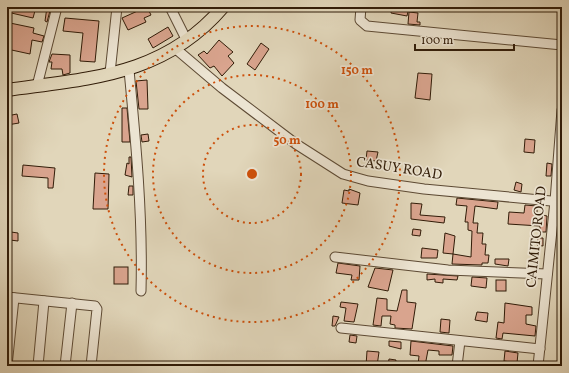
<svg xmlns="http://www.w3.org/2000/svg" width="569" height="373" font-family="Vollkorn,serif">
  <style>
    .building { fill: #d9a48e; stroke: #311c08 }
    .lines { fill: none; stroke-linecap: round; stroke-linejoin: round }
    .minor-casing { stroke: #5d4a34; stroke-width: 11 }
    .major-casing { stroke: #311c08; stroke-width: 14 }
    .minor { stroke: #ece4d2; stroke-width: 9 }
    .major { stroke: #e1d6ba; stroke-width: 12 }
    .ring { fill: none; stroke: #cd500b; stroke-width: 2; stroke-dasharray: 2 4 }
    .labels { text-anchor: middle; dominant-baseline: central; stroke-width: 3.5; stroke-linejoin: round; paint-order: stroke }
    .street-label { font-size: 14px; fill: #311c08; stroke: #ece4d2 }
    .centre { fill: #cd500b; stroke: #ece4d2; stroke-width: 2 }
    .ring-label { font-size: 12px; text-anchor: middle; font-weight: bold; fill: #cd500b; stroke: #ece4d2; stroke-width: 3.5; stroke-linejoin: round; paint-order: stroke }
  </style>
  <rect width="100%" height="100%" fill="#e1d6ba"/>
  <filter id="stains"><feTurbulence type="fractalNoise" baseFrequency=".005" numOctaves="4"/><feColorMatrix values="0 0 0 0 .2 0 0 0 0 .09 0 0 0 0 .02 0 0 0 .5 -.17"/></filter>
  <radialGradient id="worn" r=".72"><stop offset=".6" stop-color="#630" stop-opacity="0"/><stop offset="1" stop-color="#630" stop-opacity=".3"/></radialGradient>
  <g class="building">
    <polygon points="7,7 36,7 33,18 7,12"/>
    <polygon points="47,7 51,7 47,22 45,21"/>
    <polygon points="141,7 147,7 151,15 144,18 146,22 128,30 122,18 142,9"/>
    <polygon points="392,7 409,7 407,16 391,13"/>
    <polygon points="409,12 418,13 417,22 420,22 420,25 408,24"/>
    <polygon points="65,18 99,21 95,62 80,61 83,33 63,31"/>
    <polygon points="10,23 34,28 33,33 44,36 42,42 32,40 30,54 7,49 7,26 10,26"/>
    <polygon points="168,27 173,36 153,48 148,39"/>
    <polygon points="219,40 233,52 228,56 234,63 222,76 214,66 210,68 198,55 204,51 207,54"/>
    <polygon points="261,43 269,49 255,70 247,64"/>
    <polygon points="52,54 70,55 70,73 63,75 62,69 51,69 52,62 49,62"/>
    <polygon points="418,73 432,74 430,100 415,98"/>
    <polygon points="147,80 148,109 139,109 136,81"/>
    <polygon points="122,108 127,108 130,142 122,142"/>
    <polygon points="17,114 19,123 7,125 7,116"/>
    <polygon points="148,134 149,141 142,142 141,135"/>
    <polygon points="525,139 535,140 534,153 524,152"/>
    <polygon points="367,151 378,152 376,161 366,160"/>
    <polygon points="129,157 131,157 132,177 125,175 127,163 129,164"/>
    <polygon points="547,163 552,164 551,176 546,176"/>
    <polygon points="23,165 55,168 53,188 48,188 48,178 22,176"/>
    <polygon points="95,173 109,174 108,209 93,209"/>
    <polygon points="516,182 522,184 521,192 514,190"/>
    <polygon points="129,186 133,186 133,195 128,195"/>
    <polygon points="349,189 360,193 358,205 342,203 344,190 349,191"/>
    <polygon points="457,198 498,202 497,209 475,206 473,223 478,223 477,233 483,233 482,244 486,244 485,255 489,255 488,263 482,263 482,265 452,264 453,254 471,257 472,231 468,230 468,222 465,222 467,206 456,205"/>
    <polygon points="411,203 422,204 420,215 445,217 444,223 411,219"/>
    <polygon points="525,205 537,206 537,214 547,216 546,232 540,232 540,226 508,224 509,212 524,213"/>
    <polygon points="413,229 421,230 420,236 412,235"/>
    <polygon points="11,232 18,233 18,241 10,240"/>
    <polygon points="445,233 455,236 453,254 443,253"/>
    <polygon points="538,238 543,238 543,246 537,245"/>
    <polygon points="422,248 438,250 437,258 421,258"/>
    <polygon points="495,259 509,259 508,266 495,264"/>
    <polygon points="338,263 360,266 359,280 351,280 352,275 336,273"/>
    <rect x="114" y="267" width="14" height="17"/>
    <polygon points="375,268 393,270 388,291 368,287"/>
    <polygon points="427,274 458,276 457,280 443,279 443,283 435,282 435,279 427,280"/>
    <polygon points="472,277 487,278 486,288 471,286"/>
    <rect x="496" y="280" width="10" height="11"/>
    <polygon points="402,290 407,290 407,302 416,303 412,329 395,328 395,325 390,324 391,316 382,316 381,326 373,325 377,298 387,299 387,310 397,311"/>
    <polygon points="341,302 358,304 354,322 344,321 346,308 340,307"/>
    <polygon points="505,303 532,307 532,315 526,315 526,324 536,326 535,336 503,333 502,339 496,338 498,322 504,323"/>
    <polygon points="477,312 488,313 487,322 475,320"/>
    <polygon points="333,316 339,317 335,326 332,326"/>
    <polygon points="441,319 450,320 449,333 440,332"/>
    <polygon points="350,335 357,336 356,343 349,342"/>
    <polygon points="389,341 401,342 401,349 389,346"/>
    <polygon points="411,341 453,346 452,355 439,355 439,351 428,350 425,366 418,365 419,356 410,355"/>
    <polygon points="367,351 379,352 377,366 366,366"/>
    <polygon points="505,351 518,353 517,363 504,361"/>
    <polygon points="389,359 396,360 395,366 388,366"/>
  </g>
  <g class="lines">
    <defs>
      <g id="minor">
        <polyline points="170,7 187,41"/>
        <polyline points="361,7 360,20 367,26 562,45"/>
        <polyline points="176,49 222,88 296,144 343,174 368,181 424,189 562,202"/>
        <path d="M129,70C136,143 143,217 141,291"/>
        <polyline points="110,73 117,7"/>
        <polyline points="37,86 57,7"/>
        <polyline points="335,257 448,270 547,274"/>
        <polyline points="7,297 95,306 97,309 91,366"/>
        <polyline points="341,328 540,349"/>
        <polyline points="7,366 14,298"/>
        <polyline points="38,366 44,301"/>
        <polyline points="65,366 72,303"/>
        <polyline points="457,366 460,341"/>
        <polyline points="538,366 555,201 562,110"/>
      </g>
      <path id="major" d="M7,90C91,78 164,76 223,7"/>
    </defs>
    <use href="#minor" class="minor-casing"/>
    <use href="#major" class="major-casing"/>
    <use href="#minor" class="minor"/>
    <use href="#major" class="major"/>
  </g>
  <g class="ring">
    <circle cx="252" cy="174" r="49"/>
    <circle cx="252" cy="174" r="99"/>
    <circle cx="252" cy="174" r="148"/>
  </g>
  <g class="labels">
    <g class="street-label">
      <text transform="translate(399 169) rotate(9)">CASUY ROAD</text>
      <text transform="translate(537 237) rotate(-84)">CAIMITO ROAD</text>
    </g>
  </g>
  <circle cx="252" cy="174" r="6" class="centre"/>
  <g class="ring-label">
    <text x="357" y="74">150 m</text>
    <text x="322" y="108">100 m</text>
    <text x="287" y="144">50 m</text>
  </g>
  <rect width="569" height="373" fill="none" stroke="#e1d6ba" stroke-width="24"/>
  <rect x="8" y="8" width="553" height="357" fill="none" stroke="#311c08" stroke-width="2"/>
  <rect x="12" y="12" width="545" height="349" fill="none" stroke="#311c08"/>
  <path d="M415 44v6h99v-6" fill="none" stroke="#311c08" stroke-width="2"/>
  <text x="421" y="44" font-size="12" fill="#311c08" stroke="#ece4d2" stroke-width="3" paint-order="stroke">100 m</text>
  <rect width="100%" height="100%" filter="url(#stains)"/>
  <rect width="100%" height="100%" fill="url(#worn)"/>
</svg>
